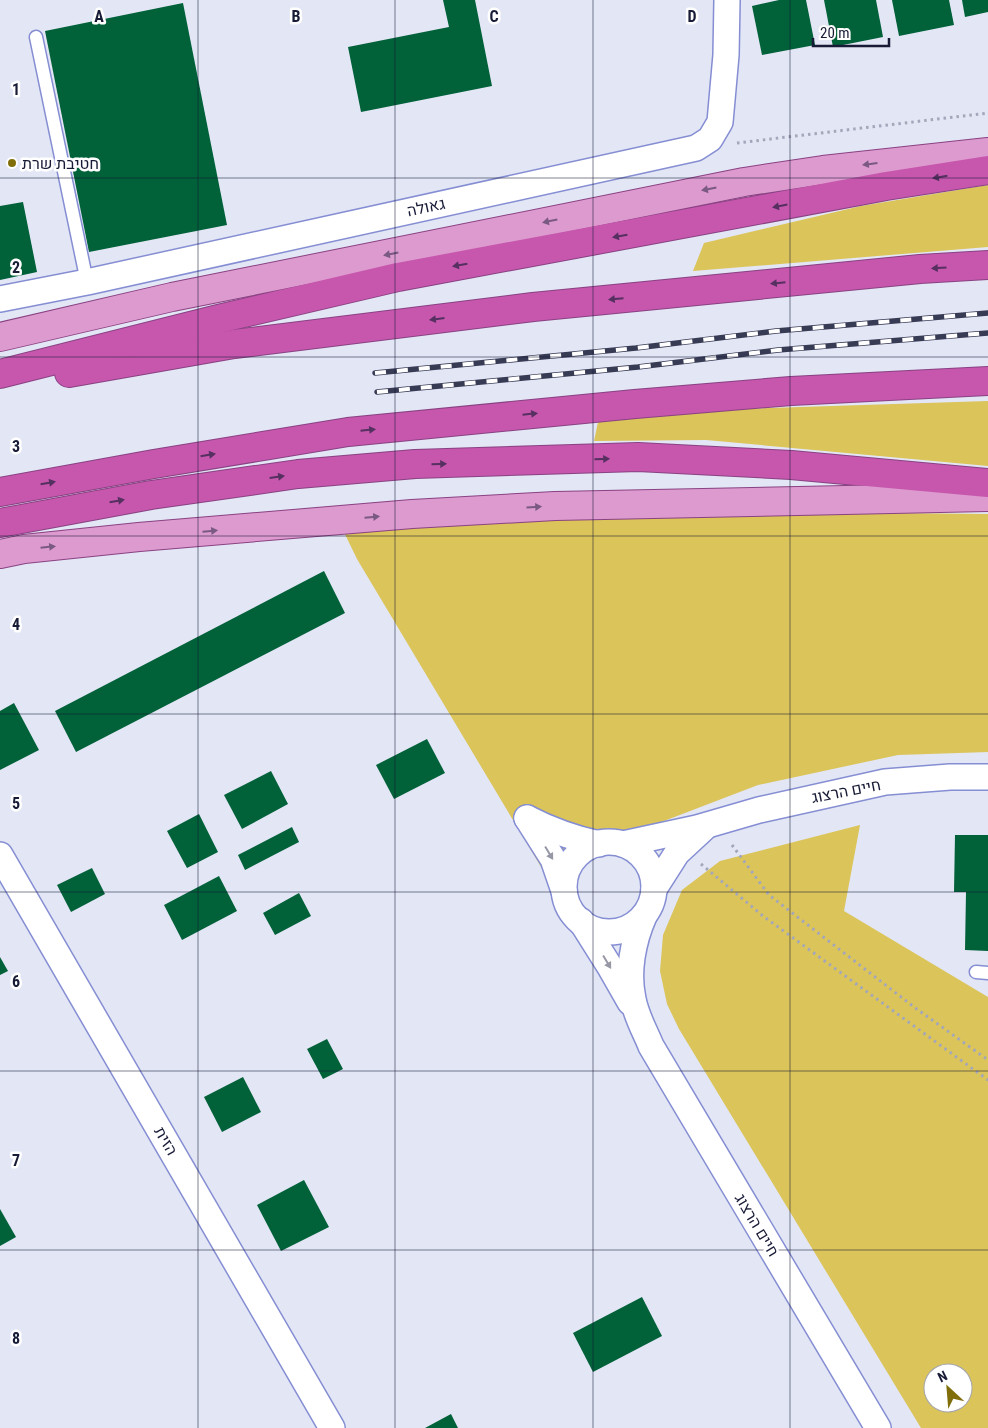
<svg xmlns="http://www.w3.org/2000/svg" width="988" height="1428" font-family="'Roboto Condensed',Heebo,sans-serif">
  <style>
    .green { fill: #dbc459; fill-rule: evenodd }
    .building { fill: #016139 }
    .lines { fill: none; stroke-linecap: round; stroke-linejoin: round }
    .service-casing { stroke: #858ed3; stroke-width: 15 }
    .minor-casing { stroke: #858ed3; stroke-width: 28 }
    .primary-casing { stroke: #894283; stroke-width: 30 }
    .motorway-casing { stroke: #894283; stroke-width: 30 }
    .path { stroke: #a4a7ba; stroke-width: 3; stroke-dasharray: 2.5 4; stroke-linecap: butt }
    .service { stroke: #fff; stroke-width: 12 }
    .minor { stroke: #fff; stroke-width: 25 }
    .primary { stroke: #dd9ace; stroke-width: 28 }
    .motorway { stroke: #c657ad; stroke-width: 28 }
    .rail-casing { stroke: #383b54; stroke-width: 5.5 }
    .rail { stroke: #fff; stroke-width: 4; stroke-dasharray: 11; stroke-linecap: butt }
    .oneway { fill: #7a5a82 }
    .oneway2 { fill: #553060 }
    .oneway3 { fill: #9798a5 }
    .grid { fill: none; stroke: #181b36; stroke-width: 1; stroke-opacity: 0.55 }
    .poi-dot { fill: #806e0b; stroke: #fff; stroke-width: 2 }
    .labels { text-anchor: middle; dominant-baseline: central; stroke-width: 5; stroke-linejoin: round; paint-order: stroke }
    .poi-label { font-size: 16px; fill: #181b36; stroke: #fff; text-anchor: start }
    .street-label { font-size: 16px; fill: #181b36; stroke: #fff }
    .grid-label { font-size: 16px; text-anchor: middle; font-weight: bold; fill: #181b36; stroke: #fff; stroke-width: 5; stroke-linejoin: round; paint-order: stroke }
  </style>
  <rect width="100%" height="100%" fill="#e3e6f5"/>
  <g class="green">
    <polygon points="988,185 988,247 693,271 704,243 861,206"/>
    <polygon points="988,401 988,466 706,440 594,441 598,422 739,409"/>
    <polygon points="595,510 988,514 988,752 898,755 758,785 651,826 578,847 556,892 357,559 340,524"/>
    <path d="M860,825L844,911L988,997V1428H921L679,1029L667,1004L660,971L663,935L682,890L720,861ZM933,1373H963V1403H933Z"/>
  </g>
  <g class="building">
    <polygon points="443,0 475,0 492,86 361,112 348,47 449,27"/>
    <polygon points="779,0 806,0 815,45 762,55 752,6"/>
    <polygon points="824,0 876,0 883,37 833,47"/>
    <polygon points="892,0 949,0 954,25 899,36"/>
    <polygon points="962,0 988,0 988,12 965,17"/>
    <polygon points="183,3 227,225 89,252 45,31"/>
    <polygon points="23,202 37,272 0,280 0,206"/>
    <polygon points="324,571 345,613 76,752 55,711"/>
    <polygon points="14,703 39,750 0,770 0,711"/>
    <polygon points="427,739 445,773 394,799 376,765"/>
    <polygon points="271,771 288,804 242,829 224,795"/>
    <polygon points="199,814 218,852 187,868 167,831"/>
    <polygon points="292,827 299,842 245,870 238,855"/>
    <polygon points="955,835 988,835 988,951 965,950 966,892 954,892"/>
    <polygon points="92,868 105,894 71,912 57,885"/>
    <polygon points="219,876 237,911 182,940 164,905"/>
    <polygon points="299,893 311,916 275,935 263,913"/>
    <polygon points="0,957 8,971 0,975"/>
    <polygon points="327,1039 343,1069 323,1079 307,1049"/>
    <polygon points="243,1077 261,1112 222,1132 204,1097"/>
    <polygon points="304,1180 329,1227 281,1251 257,1205"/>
    <polygon points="0,1209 16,1237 0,1246"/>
    <polygon points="642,1297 662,1336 593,1372 573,1333"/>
    <polygon points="451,1414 458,1428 425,1428"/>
  </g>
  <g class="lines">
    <defs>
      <g id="service">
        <polyline points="36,37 87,282"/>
        <polyline points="976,972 988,973"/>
      </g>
      <g id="minor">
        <polyline points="0,299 87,282 696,148 710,139 720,122 726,55 727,0"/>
        <polyline points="527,818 553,859 564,891"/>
        <path d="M527,818C552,831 572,838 599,844"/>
        <circle cx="609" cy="887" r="45"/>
        <polyline points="623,844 697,828 759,810 885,782 950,777 988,777"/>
        <polyline points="0,855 332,1428"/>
        <polyline points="654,889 677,853 704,828"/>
        <path d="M644,916C633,941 627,972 633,999C636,1016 645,1031 651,1046L878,1428"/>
        <polyline points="581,921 610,967 630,1002"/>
      </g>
      <g id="primary">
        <polyline points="0,337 172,297 744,182 823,170 988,152"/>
        <polyline points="0,554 24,549 139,537 412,514 555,506 988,497"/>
      </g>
      <g id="motorway">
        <polyline points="69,373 234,344 533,307 920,269 988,265"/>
        <polyline points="0,374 218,319 398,277 886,186 988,170"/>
        <polyline points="0,492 154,464 348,432 635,404 791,391 988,381"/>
        <polyline points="0,523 151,495 298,474 415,464 638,457 791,465 988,483"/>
      </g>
    </defs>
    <use href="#service" class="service-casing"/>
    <use href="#minor" class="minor-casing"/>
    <use href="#primary" class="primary-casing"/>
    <use href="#motorway" class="motorway-casing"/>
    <g class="path">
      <polyline points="737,143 988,113"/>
      <polyline points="732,845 769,895 914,1007 988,1060"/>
      <polyline points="701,864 763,916 988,1080"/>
    </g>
    <use href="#service" class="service"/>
    <use href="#minor" class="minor"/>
    <use href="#primary" class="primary"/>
    <use href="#motorway" class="motorway"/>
    <defs>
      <g id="rail">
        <polyline points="375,373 636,348 776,331 988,313"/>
        <polyline points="377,392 638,367 778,350 988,333"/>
      </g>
    </defs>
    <use href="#rail" class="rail-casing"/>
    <use href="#rail" class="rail"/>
  </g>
  <defs><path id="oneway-solid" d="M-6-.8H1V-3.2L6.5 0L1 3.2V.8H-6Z" transform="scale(1.25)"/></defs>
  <g class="oneway">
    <use href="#oneway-solid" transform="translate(870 164) rotate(173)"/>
    <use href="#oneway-solid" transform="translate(709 189) rotate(169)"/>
    <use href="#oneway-solid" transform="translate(550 221) rotate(168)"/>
    <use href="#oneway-solid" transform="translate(391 254) rotate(169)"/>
    <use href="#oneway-solid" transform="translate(534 507) rotate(-3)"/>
    <use href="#oneway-solid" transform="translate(372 517) rotate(-5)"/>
    <use href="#oneway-solid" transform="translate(210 531) rotate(-5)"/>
    <use href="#oneway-solid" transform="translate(48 547) rotate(-6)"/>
  </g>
  <g class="oneway2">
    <use href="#oneway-solid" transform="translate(940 177) rotate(171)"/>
    <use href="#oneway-solid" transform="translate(780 206) rotate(169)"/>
    <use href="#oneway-solid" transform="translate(620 236) rotate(170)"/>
    <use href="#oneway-solid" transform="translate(460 265) rotate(170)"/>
    <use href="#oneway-solid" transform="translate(939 268) rotate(177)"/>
    <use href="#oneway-solid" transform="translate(778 283) rotate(174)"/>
    <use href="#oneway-solid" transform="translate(616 299) rotate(175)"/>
    <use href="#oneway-solid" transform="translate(437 319) rotate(173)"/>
    <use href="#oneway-solid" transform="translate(530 414) rotate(-6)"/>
    <use href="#oneway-solid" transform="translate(368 430) rotate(-6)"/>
    <use href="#oneway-solid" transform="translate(208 455) rotate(-9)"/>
    <use href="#oneway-solid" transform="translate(602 459) rotate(-2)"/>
    <use href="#oneway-solid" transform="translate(439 464) rotate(-2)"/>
    <use href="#oneway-solid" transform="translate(277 477) rotate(-8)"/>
    <use href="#oneway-solid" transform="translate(48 483) rotate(-10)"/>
    <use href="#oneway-solid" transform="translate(117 501) rotate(-10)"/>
  </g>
  <g class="oneway3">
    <use href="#oneway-solid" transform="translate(549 853) rotate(59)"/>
    <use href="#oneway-solid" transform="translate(607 962) rotate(59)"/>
  </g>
  <path class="grid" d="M198,0V1428M395,0V1428M593,0V1428M790,0V1428M0,178H988M0,357H988M0,536H988M0,714H988M0,892H988M0,1071H988M0,1250H988"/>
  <circle class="poi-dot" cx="12" cy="163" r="5"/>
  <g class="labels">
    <g class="poi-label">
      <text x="22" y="163">חטיבת שרת</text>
    </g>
    <g class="street-label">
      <text transform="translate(426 207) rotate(-12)">גאולה</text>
      <text transform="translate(846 791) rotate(-11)">חיים הרצוג</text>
      <text transform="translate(166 1141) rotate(60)">הזית</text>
      <text transform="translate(757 1225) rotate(59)">חיים הרצוג</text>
    </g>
  </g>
  <g class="grid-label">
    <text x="99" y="22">A</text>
    <text x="296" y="22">B</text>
    <text x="494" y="22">C</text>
    <text x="692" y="22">D</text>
    <text x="16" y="95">1</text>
    <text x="16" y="273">2</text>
    <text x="16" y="452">3</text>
    <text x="16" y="630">4</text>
    <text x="16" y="809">5</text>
    <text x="16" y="987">6</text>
    <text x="16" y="1166">7</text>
    <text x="16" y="1344">8</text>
  </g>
  <g transform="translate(948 1388) rotate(334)"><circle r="24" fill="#ffffff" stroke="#a3a4af"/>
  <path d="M0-4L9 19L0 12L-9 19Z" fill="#806e0b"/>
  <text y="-8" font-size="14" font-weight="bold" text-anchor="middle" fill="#181b36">N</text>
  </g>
  <path d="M813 38v8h76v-8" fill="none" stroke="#181b36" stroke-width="2.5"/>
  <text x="820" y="38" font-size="15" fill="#181b36" stroke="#ffffff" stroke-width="4" paint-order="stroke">20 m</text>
</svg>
